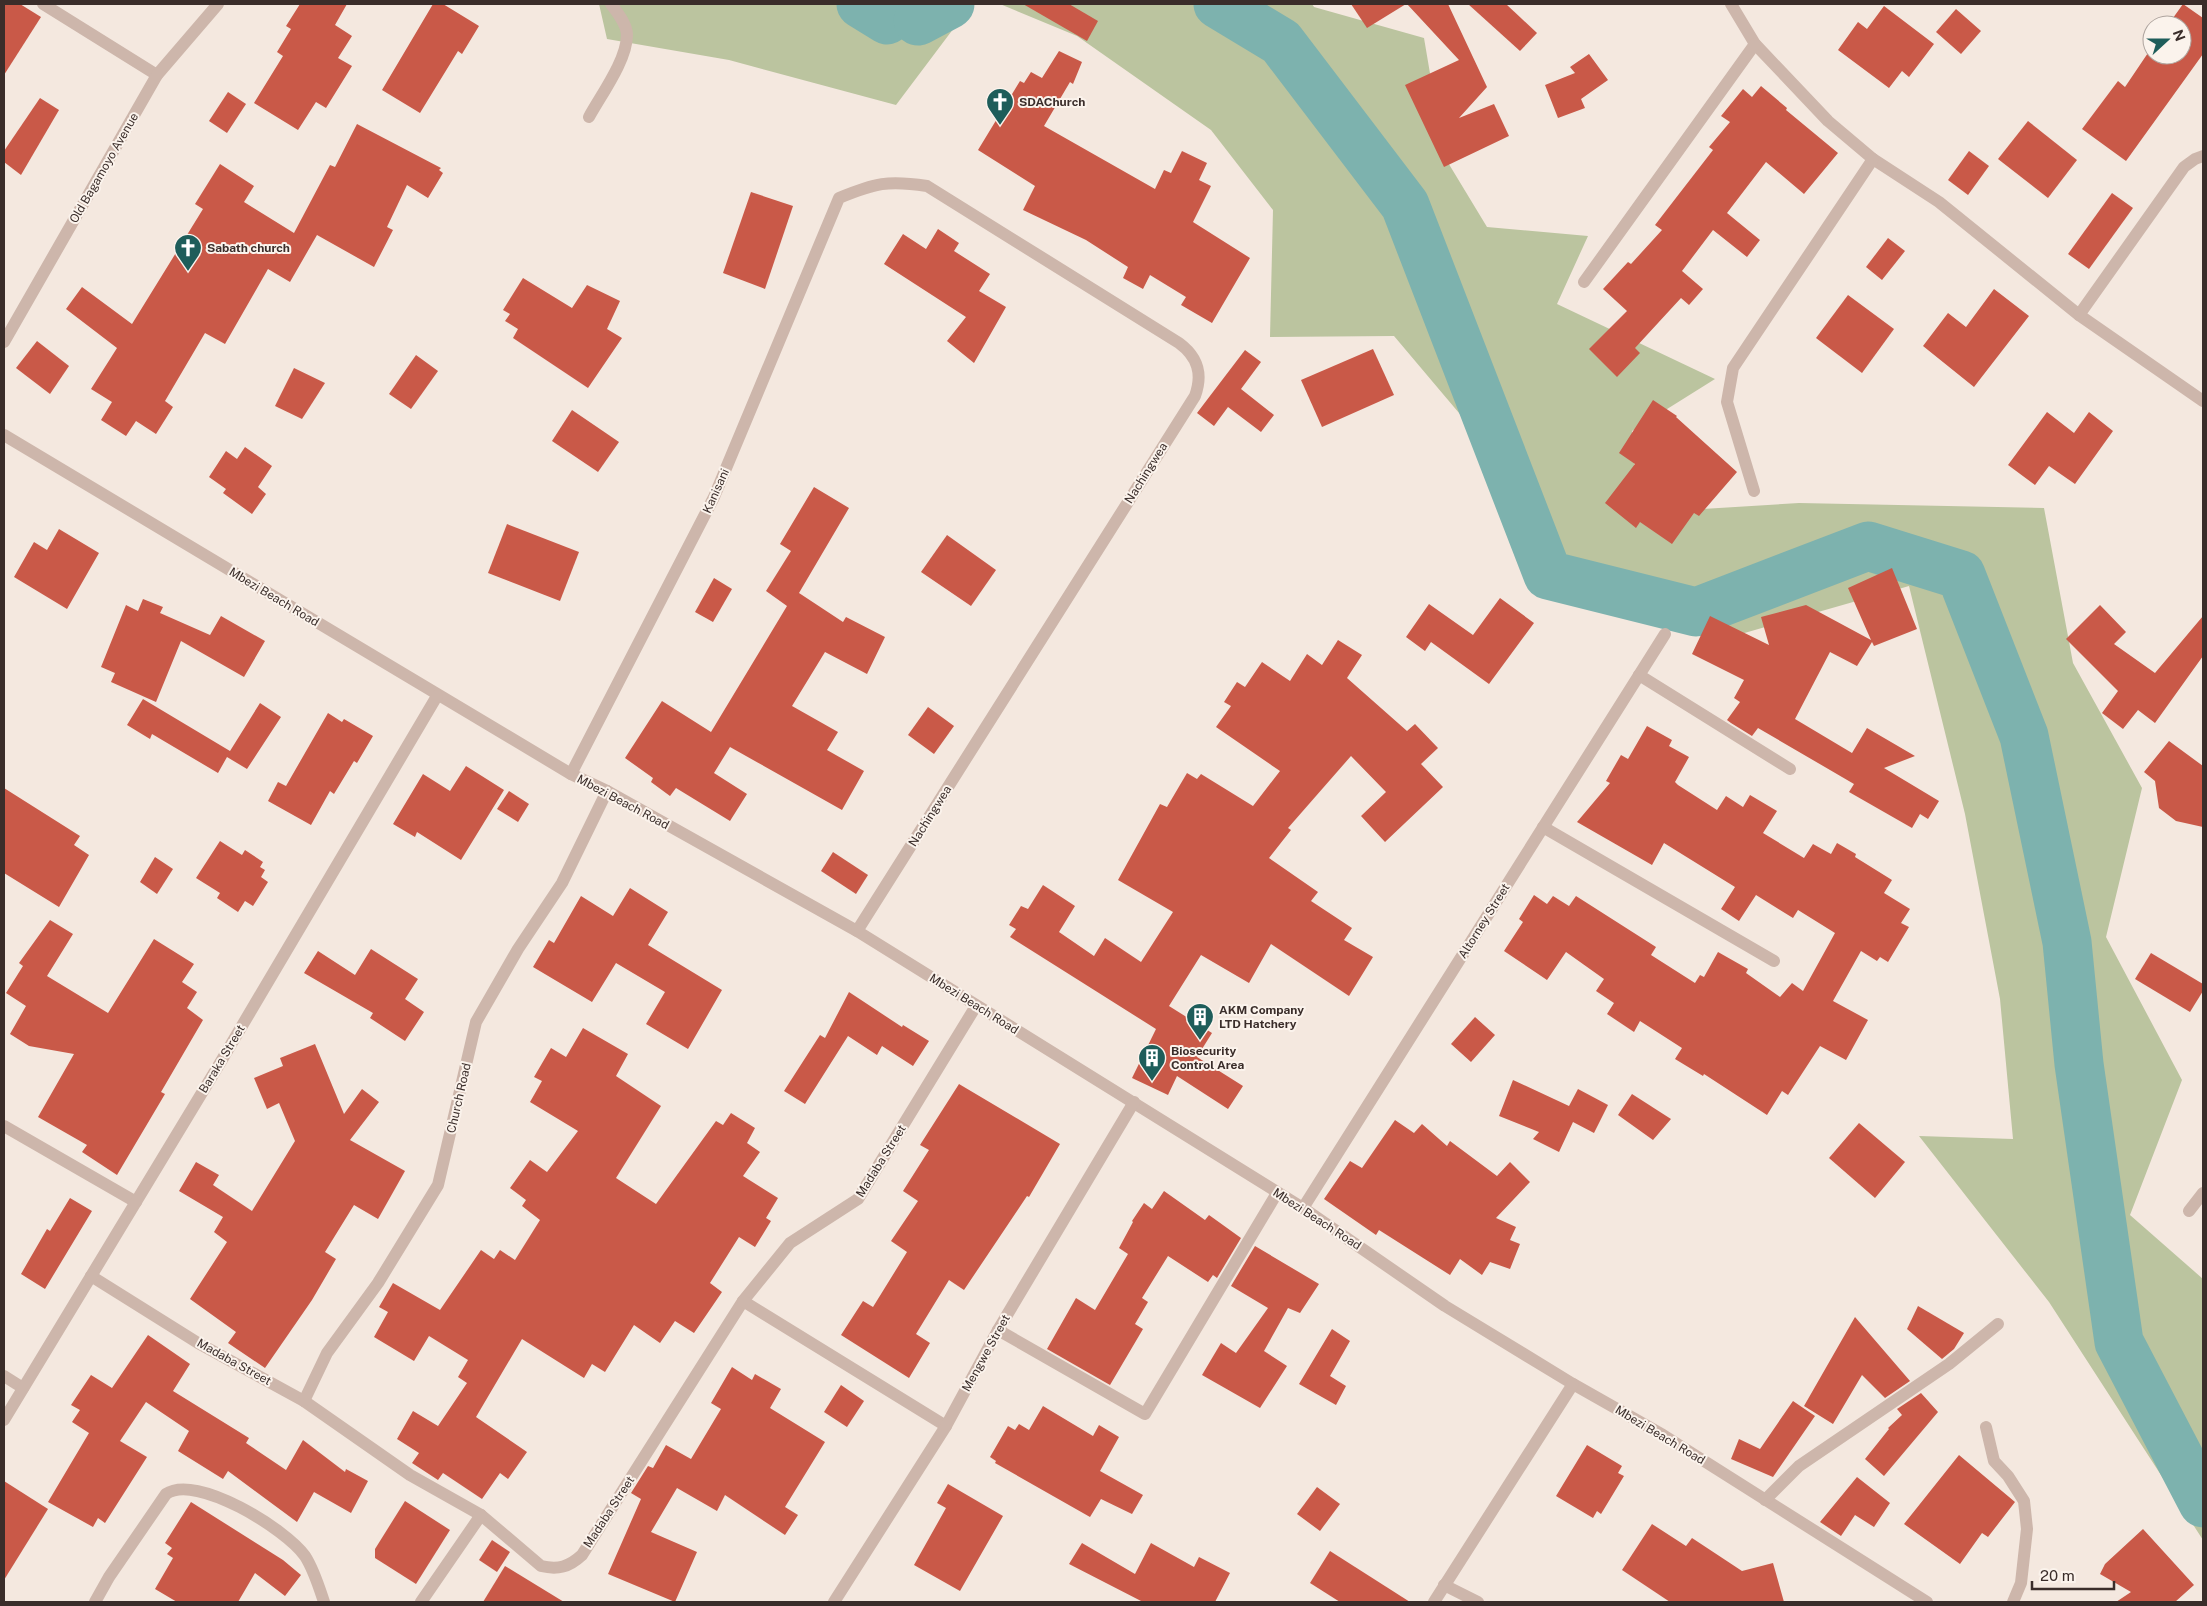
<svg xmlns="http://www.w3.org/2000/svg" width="2207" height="1606" font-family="'Public Sans',sans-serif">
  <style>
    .green { fill: #bbc49f }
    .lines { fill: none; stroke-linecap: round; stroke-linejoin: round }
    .river { stroke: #7db2ae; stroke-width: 49 }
    .building { fill: #c95948 }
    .service { stroke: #cdb6ab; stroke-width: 12 }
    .minor { stroke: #cdb6ab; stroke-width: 12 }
    .labels { text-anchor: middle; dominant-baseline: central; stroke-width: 4; stroke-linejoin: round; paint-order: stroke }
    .poi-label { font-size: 12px; font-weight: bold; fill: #3a2d2a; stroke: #fbf3ec; text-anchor: start }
    .street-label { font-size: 12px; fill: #3a2d2a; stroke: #fbf3ec }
  </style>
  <rect width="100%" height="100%" fill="#f4e8df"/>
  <g class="green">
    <polygon points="599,4 972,4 896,105 729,60 607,39"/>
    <polygon points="1000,4 1312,4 1314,7 1424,38 1444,156 1487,227 1588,236 1557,304 1715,379 1632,431 1638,513 1799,503 2044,508 2073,663 2142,788 2106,937 2182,1080 2130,1215 2203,1279 2203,1540 2049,1302 1919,1136 2013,1139 2000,999 1965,814 1909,586 1741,634 1632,619 1548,589 1497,458 1394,336 1270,337 1273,210 1211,130 1077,36"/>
  </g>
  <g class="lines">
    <g class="river">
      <polyline points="861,4 887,20"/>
      <polyline points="1218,4 1281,42 1405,205 1548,575 1696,612 1868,546 1961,575 2024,736 2067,942 2079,1064 2119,1342 2203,1503"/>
      <polyline points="918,21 950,4"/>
    </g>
  </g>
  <g class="building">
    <polygon points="4,4 20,4 41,17 4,75"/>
    <polygon points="300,4 347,4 335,25 352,36 338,58 352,66 326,108 316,102 298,130 254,103 283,56 277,52 291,29 286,26"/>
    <polygon points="433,4 443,4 479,26 462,54 458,51 420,113 382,90"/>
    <polygon points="1023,4 1069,4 1098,21 1087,41"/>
    <polygon points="1351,4 1406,4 1367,28"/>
    <polygon points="1407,4 1448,4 1487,87 1459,118 1494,104 1509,136 1444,167 1405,85 1459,60"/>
    <polygon points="1468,4 1506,4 1537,33 1520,51"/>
    <polygon points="2183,4 2203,18 2203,54 2126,161 2082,129 2118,81 2125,87 2152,47 2152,55 2182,55 2182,25 2168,25"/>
    <polygon points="1884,6 1934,44 1909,77 1902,71 1889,88 1838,50 1858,22 1867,29"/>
    <polygon points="1956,9 1981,31 1961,54 1936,32"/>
    <polygon points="1059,51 1082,62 1073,84 1070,82 1044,126 1155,189 1164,170 1171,173 1182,151 1207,163 1199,180 1211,186 1193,222 1250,258 1212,323 1181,305 1186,297 1150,275 1143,289 1123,278 1128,267 1086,240 1023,210 1035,186 978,150 1020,81 1024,83 1031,72 1042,78"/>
    <polygon points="1589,54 1608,80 1581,99 1585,108 1558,118 1545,85 1575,73 1570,67"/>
    <polygon points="1761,86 1787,108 1786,110 1838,153 1804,194 1766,162 1727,213 1760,240 1747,257 1713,230 1682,271 1703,289 1689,305 1681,298 1635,348 1640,353 1617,377 1589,349 1627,311 1603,289 1628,262 1631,264 1662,230 1655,225 1713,150 1709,147 1730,122 1721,116 1743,89 1752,97"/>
    <polygon points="228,92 246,104 227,133 209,121"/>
    <polygon points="40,98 59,110 21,175 4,162 4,151"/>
    <polygon points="2028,121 2077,160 2048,198 1998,159"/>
    <polygon points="357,124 441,168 439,170 443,173 428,198 407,185 387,227 393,230 374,267 317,235 290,282 268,269 225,344 205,333 165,401 173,407 156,434 136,421 126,436 101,420 112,402 91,389 117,348 66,309 82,287 132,324 203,209 195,204 220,164 254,186 244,202 294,233 330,165 335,167"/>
    <polygon points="1969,151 1989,166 1968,195 1948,180"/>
    <polygon points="751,192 793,206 765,289 723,273"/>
    <polygon points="2112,193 2133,208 2089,269 2068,254"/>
    <polygon points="938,229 959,243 954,251 990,274 979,291 1006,307 974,363 947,341 966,317 884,264 903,234 926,249"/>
    <polygon points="1888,238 1905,251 1882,280 1866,267"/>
    <polygon points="523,278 572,308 587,285 620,301 607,329 622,338 588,388 513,338 518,329 505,321 510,314 503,310"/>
    <polygon points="1994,289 2029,316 1974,387 1923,346 1948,313 1966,327"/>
    <polygon points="1848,295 1894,329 1862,373 1816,338"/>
    <polygon points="37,341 69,366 50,394 16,368"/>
    <polygon points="1373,349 1394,395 1322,427 1301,380"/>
    <polygon points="1245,350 1261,362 1241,389 1274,415 1261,432 1228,407 1214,426 1197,413"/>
    <polygon points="416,355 438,371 411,409 389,394"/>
    <polygon points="294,368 325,383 302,419 275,406"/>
    <polygon points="1653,400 1677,416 1676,417 1737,472 1699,516 1694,513 1672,544 1640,522 1636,528 1605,503 1635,464 1619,453"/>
    <polygon points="572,410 619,442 598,472 552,441"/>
    <polygon points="2047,412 2074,433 2089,412 2113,431 2075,484 2049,466 2035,485 2008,465"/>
    <polygon points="245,447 272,466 258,487 266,494 252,514 223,493 226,489 209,477 226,451 237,459"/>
    <polygon points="814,487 849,508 799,593 843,622 846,617 885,637 867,674 825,652 792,706 838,732 827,750 864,771 842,810 730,747 714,773 747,794 730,821 676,788 670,796 651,782 653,778 625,758 662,701 711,732 787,606 766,591 791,551 780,544"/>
    <polygon points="507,524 579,552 560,601 488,573"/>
    <polygon points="59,529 99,553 67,609 14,577 34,542 47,550"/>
    <polygon points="947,535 996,570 971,606 921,572"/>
    <polygon points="1892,568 1917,629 1874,646 1872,642 1857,666 1830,652 1795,719 1852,753 1867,728 1915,756 1884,768 1939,801 1928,819 1920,814 1912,828 1849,792 1854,784 1758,728 1752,736 1731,723 1727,720 1740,702 1734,698 1744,680 1692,654 1710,616 1769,645 1761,617 1806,605 1871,640 1848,588"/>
    <polygon points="714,578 732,589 713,622 695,612"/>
    <polygon points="1500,598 1534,623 1489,684 1431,642 1425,651 1406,637 1429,604 1473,635"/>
    <polygon points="143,599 163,607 160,613 210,635 221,616 265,641 244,677 181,641 156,702 111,682 115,673 101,667 126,605 138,611"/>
    <polygon points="2100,605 2126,632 2114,644 2155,673 2203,616 2203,656 2155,723 2138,710 2123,729 2102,713 2118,691 2066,639"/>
    <polygon points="1338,640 1362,655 1347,678 1407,731 1415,724 1438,748 1421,764 1443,787 1385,842 1361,816 1386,792 1351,756 1288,828 1291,830 1269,858 1318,892 1311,901 1352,928 1344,940 1373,957 1349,996 1271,944 1249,983 1201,955 1169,1006 1212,1033 1197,1057 1243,1086 1228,1109 1177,1076 1168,1095 1132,1078 1156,1029 1010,937 1016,929 1009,925 1021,906 1028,909 1043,885 1075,906 1059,932 1094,956 1105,938 1141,962 1173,912 1118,880 1160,804 1167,807 1187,773 1197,779 1201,774 1253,806 1280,771 1216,727 1231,706 1224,702 1237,682 1245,687 1262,662 1290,681 1307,654 1322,665"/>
    <polygon points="143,699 230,751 260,703 281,717 247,769 227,757 218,773 152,734 150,739 127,725"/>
    <polygon points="928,707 954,726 934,754 908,735"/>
    <polygon points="328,713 342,722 344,719 373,736 357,763 354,761 334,794 330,791 311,825 268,801 278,782 286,786"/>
    <polygon points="1647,726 1672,740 1669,746 1689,757 1675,782 1678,785 1717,810 1726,796 1743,807 1750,795 1777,811 1763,833 1804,858 1813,844 1831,854 1837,843 1856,854 1855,857 1892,880 1884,893 1910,909 1901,923 1909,927 1888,962 1880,957 1877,961 1861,951 1833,1001 1868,1020 1846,1060 1820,1046 1788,1095 1782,1091 1767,1115 1704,1074 1703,1076 1675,1059 1682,1048 1640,1021 1634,1032 1607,1014 1614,1003 1596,991 1604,979 1566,952 1547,980 1504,951 1523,922 1519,919 1534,895 1547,904 1553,896 1569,906 1576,896 1656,947 1651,955 1695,983 1700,975 1704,977 1718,952 1748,969 1746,973 1780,997 1792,983 1803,991 1835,933 1798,910 1793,918 1756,895 1739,921 1721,909 1735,887 1664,843 1652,865 1577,822 1610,783 1606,781 1621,755 1628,759"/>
    <polygon points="2169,741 2203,766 2203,827 2176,821 2159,808 2155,781 2144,772"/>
    <polygon points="466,766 504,790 461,860 417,832 415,837 393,824 423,774 450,791"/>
    <polygon points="4,788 80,836 74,845 89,855 59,907 4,873"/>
    <polygon points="509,791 529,804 518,822 497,809"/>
    <polygon points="220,841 242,855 245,850 263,862 260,867 265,870 261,877 268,882 253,906 245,901 238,912 217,898 220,893 196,878"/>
    <polygon points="833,852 868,875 856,894 821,871"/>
    <polygon points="155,857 173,869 157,894 140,882"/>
    <polygon points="630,888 668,912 648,945 722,990 688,1049 646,1024 665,992 616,963 592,1002 533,967 549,940 554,943 581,896 613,916"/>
    <polygon points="50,920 73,934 47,976 108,1013 154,939 194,964 182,982 197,992 187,1008 203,1020 161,1092 165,1094 117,1175 82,1152 87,1145 38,1117 74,1054 29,1046 10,1034 26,1006 6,993 23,966 19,963"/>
    <polygon points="371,949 418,979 405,999 424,1012 405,1041 370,1018 373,1013 304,973 318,951 355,975"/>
    <polygon points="2151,953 2203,984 2203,991 2190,1012 2135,979"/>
    <polygon points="849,992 902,1027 903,1025 929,1041 913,1066 882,1046 877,1055 848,1036 805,1104 784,1091 820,1035 825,1038"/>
    <polygon points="1475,1017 1495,1035 1471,1062 1451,1044"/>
    <polygon points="583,1028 628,1054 616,1076 661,1106 616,1178 656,1204 716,1121 723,1125 731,1113 755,1128 747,1143 760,1152 743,1176 778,1198 766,1218 771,1221 755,1247 739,1237 710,1283 722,1292 694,1333 675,1321 660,1343 634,1325 605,1372 592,1364 584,1378 522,1339 476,1417 527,1452 508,1479 500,1473 482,1499 443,1473 438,1480 412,1463 419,1453 397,1439 413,1411 438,1426 467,1383 458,1377 468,1360 429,1336 414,1361 374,1337 388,1312 379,1307 393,1283 440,1310 481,1250 494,1259 500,1250 515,1260 540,1220 522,1206 526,1200 510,1188 530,1160 547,1172 578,1131 530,1102 542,1081 534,1077 551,1048 566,1057"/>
    <polygon points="315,1044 344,1114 362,1089 379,1102 350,1140 405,1171 378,1219 354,1205 325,1252 336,1259 312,1300 265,1368 228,1343 236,1332 190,1299 227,1242 214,1232 223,1217 179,1191 196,1162 219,1175 213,1185 252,1211 295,1141 279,1103 267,1109 254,1078 283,1066 280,1058"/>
    <polygon points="1513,1080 1569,1106 1578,1089 1608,1105 1594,1133 1573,1122 1559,1152 1533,1139 1539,1132 1499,1116"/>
    <polygon points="959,1084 1060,1144 1029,1197 1027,1196 964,1290 949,1280 916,1334 930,1343 909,1378 841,1335 863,1301 873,1307 907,1252 891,1241 918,1201 903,1191 929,1150 920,1145"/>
    <polygon points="1632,1094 1671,1119 1653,1140 1618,1115"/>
    <polygon points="1395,1120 1414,1133 1422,1124 1447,1146 1450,1141 1497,1176 1510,1162 1530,1182 1496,1218 1516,1227 1510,1240 1520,1244 1510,1269 1490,1262 1482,1275 1460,1259 1450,1275 1379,1230 1376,1235 1324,1199 1350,1161 1362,1168"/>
    <polygon points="1859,1123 1905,1162 1875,1198 1829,1158"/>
    <polygon points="1164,1191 1205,1220 1209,1215 1241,1238 1217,1278 1213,1275 1208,1282 1168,1256 1142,1298 1148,1302 1135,1324 1143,1329 1110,1385 1047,1349 1076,1298 1095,1310 1128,1254 1119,1248 1133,1222 1132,1221 1144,1203 1152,1209"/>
    <polygon points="70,1198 92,1211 45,1289 21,1274 47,1229 50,1231"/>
    <polygon points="1255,1246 1319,1284 1300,1313 1288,1308 1264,1351 1287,1366 1260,1408 1202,1375 1221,1343 1236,1353 1268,1308 1231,1286"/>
    <polygon points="1918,1306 1964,1333 1954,1349 1942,1359 1907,1329"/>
    <polygon points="1855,1317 1910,1381 1885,1398 1862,1375 1833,1424 1804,1406"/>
    <polygon points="1332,1329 1350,1341 1330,1376 1346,1386 1336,1405 1299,1384"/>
    <polygon points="148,1335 190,1364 173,1391 249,1438 246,1443 286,1470 303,1440 345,1472 346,1469 368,1481 351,1513 314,1492 297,1522 228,1471 223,1479 178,1451 189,1431 146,1402 120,1441 147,1457 105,1523 98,1518 93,1527 48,1502 89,1433 72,1422 80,1410 71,1405 91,1375 112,1388"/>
    <polygon points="732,1367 752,1380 755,1374 781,1389 770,1408 825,1442 785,1507 798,1515 785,1535 725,1495 717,1511 677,1488 651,1532 697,1552 675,1602 608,1574 641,1499 631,1493 648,1466 653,1468 666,1445 691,1459 721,1409 711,1403"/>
    <polygon points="841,1385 864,1401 847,1427 824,1412"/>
    <polygon points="1921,1393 1938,1412 1884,1476 1865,1459 1889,1429 1888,1428 1902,1415 1897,1409"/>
    <polygon points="1793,1401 1815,1416 1773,1477 1731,1459 1739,1439 1760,1449"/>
    <polygon points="1043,1406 1093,1436 1099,1425 1119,1437 1100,1471 1143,1495 1132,1514 1101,1499 1090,1517 995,1463 996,1461 990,1457 1008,1426 1015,1430 1019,1424 1029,1430"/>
    <polygon points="1587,1445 1622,1466 1618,1473 1624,1476 1601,1514 1597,1511 1593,1518 1556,1496"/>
    <polygon points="1959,1455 2015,1502 1988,1537 1982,1533 1960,1564 1904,1524"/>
    <polygon points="1857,1477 1890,1503 1874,1527 1855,1515 1841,1536 1820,1522"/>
    <polygon points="4,1481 48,1509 4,1580"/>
    <polygon points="948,1484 1003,1516 960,1591 914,1565 946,1508 937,1503"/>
    <polygon points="1317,1487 1340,1504 1320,1531 1297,1514"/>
    <polygon points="405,1501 450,1530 416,1584 375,1558 375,1549"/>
    <polygon points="191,1502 283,1560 301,1575 285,1596 255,1573 238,1602 177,1602 155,1589 173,1558 167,1554 172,1548 165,1543"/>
    <polygon points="1652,1524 1686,1546 1692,1538 1742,1571 1773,1563 1784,1602 1670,1602 1622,1570"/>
    <polygon points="2143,1529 2194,1585 2175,1602 2116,1602 2131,1592 2100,1574 2105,1564"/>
    <polygon points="492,1540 510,1552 497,1572 479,1560"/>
    <polygon points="1082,1543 1135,1574 1151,1543 1194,1567 1199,1557 1230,1573 1215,1602 1143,1602 1069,1564"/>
    <polygon points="1330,1551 1410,1602 1340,1602 1310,1583"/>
    <polygon points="505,1566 564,1602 483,1602"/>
  </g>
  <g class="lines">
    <g class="service">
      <polyline points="1639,675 1790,769"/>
      <polyline points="1543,827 1774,961"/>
      <polyline points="1986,1427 1994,1461 2008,1476 2024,1501 2027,1529 2021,1583 2013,1602"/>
      <polyline points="1444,1585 1478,1602"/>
    </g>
    <g class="minor">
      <polyline points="43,4 157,75"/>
      <polyline points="1731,4 1755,44 1828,121 1873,159 1939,202 2079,315 2203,401"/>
      <path d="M589,117C601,95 627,60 627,35C627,24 617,12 611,4"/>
      <polyline points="1584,282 1755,44"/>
      <polyline points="2079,315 2184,167 2195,159 2203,156"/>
      <polyline points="4,342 157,75 218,4"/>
      <polyline points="4,435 571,774 607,791 857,931 1303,1208 1445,1306 1573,1384 1663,1435 1927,1602"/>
      <polyline points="1754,491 1727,402 1733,368 1873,159"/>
      <path d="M571,774L714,497L839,198C875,183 888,180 927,186L1179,343C1198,357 1203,374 1195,396L857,931"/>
      <polyline points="4,1126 136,1202"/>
      <polyline points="1303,1208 1665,634"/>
      <polyline points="2189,1211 2203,1193"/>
      <path d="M91,1276L198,1343L304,1401L410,1475L481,1515L541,1566C558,1570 569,1567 582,1555L743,1301L790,1243L858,1199L976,1006"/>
      <polyline points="743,1301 946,1426"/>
      <polyline points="998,1330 1145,1414 1277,1193"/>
      <polyline points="4,1376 23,1388"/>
      <polyline points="304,1401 327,1353 378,1283 438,1185 476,1022 518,949 562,883 607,791"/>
      <polyline points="4,1420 220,1063 437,696"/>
      <polyline points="1765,1500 1799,1466 1949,1364 1998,1324"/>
      <path d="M95,1602L109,1577L166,1494C196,1473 286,1529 305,1556C314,1570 319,1587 324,1602"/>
      <polyline points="421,1602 481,1515"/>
      <polyline points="834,1602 946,1426 998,1330 1134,1102"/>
      <polyline points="1434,1602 1573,1384"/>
    </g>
  </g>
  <defs>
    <symbol id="church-pin" viewBox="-11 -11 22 30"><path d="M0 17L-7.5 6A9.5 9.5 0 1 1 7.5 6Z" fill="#1e5d5a" stroke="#fbf3ec"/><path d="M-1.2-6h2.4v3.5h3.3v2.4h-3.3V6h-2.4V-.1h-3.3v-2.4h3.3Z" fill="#fff"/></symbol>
    <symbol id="building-pin" viewBox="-11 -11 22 30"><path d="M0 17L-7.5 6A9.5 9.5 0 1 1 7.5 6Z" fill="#1e5d5a" stroke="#fbf3ec"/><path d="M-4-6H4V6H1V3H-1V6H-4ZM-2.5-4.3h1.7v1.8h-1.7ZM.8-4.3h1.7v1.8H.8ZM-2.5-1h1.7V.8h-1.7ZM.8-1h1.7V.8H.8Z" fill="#fff"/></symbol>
  </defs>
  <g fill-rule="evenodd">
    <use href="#church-pin" x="984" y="86" width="32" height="43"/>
    <use href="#church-pin" x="172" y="232" width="32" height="43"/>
    <use href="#building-pin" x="1184" y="1001" width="32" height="43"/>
    <use href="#building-pin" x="1136" y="1042" width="32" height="43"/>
  </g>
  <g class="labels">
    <g class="poi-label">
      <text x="1019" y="102">SDAChurch</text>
      <text x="207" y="248">Sabath church</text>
      <text x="1219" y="1010">AKM Company<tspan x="1219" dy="14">LTD Hatchery</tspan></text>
      <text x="1171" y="1051">Biosecurity<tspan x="1171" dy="14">Control Area</tspan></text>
    </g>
    <g class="street-label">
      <text transform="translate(104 168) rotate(-60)">Old Bagamoyo Avenue</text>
      <text transform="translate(1146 473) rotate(-58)">Nachingwea</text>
      <text transform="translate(716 491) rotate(-66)">Kanisani</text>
      <text transform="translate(274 597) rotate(31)">Mbezi Beach Road</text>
      <text transform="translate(623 802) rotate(28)">Mbezi Beach Road</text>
      <text transform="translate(930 816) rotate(-58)">Nachingwea</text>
      <text transform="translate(1484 921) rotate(-58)">Altorney Street</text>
      <text transform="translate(974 1004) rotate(32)">Mbezi Beach Road</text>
      <text transform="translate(222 1059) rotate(-59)">Baraka Street</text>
      <text transform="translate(459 1098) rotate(-77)">Church Road</text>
      <text transform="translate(881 1161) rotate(-58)">Madaba Street</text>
      <text transform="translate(1317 1219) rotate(33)">Mbezi Beach Road</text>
      <text transform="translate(986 1353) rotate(-61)">Mengwe Street</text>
      <text transform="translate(234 1362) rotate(29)">Madaba Street</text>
      <text transform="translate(1660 1435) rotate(31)">Mbezi Beach Road</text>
      <text transform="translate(609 1512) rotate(-57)">Madaba Street</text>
    </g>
  </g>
  <rect width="2207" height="1606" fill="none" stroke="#3a2d2a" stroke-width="10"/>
  <g transform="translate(2167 40) rotate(69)"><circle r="24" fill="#fbf3ec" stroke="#aea49e"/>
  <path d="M0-4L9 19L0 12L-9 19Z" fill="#1e5d5a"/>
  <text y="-8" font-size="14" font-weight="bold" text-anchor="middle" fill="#3a2d2a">N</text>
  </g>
  <path d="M2032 1581v8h82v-8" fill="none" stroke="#3a2d2a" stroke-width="2.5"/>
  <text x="2040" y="1581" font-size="15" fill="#3a2d2a" stroke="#fbf3ec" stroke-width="4" paint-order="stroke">20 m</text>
</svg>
